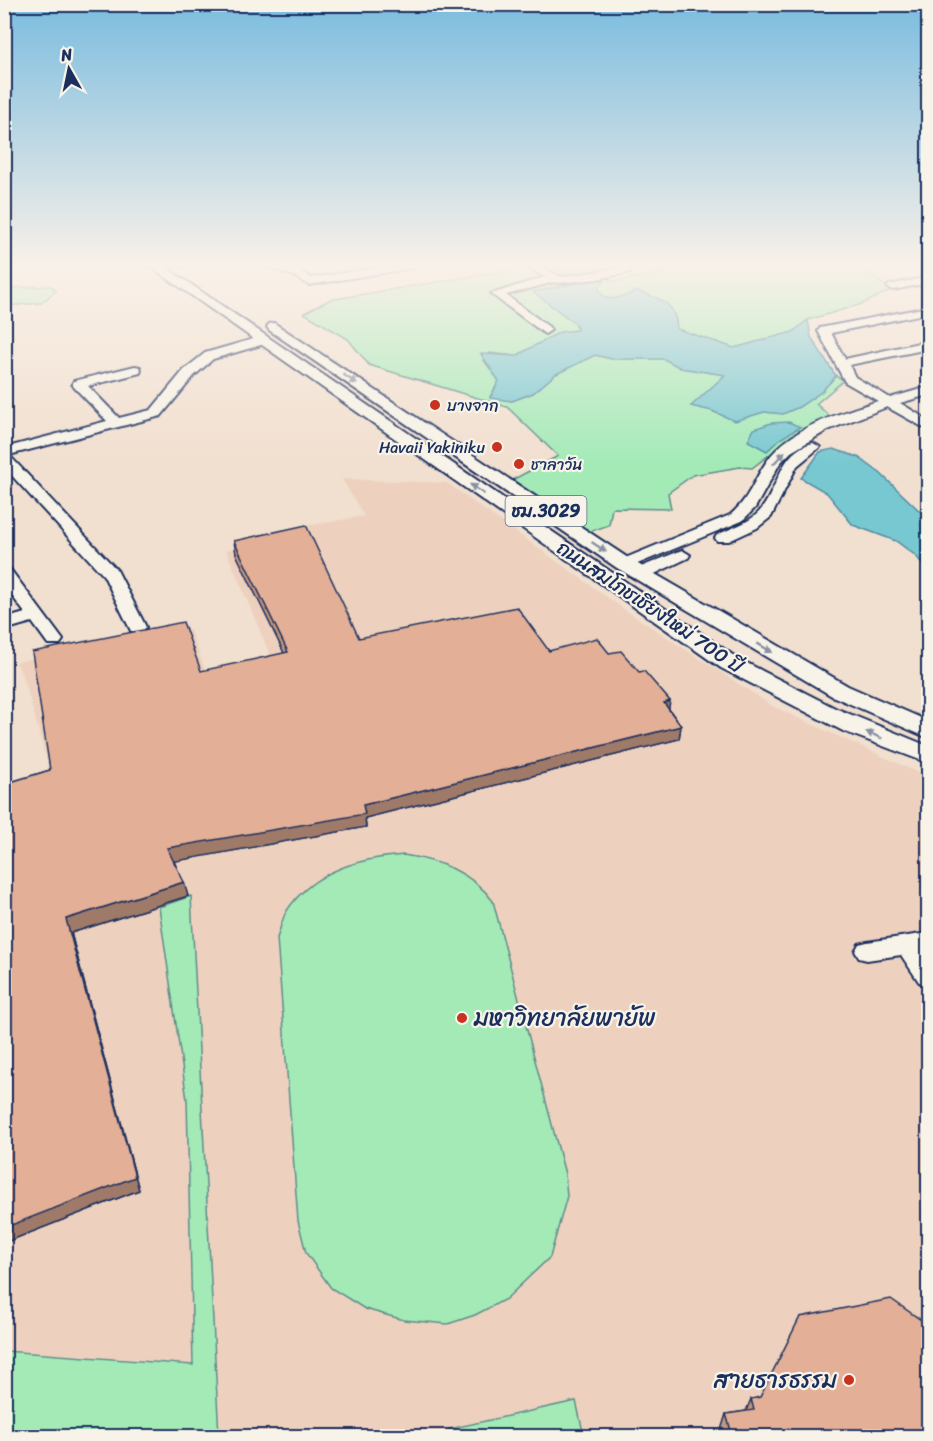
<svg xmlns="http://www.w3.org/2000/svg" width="933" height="1441" font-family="Sriracha,'Playpen Sans Thai',sans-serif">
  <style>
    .built { fill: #edd1be }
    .green { fill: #a3eab7; stroke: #5f8c8a; stroke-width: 1.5 }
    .water { fill: #77c8d1; stroke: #528ba3; stroke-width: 1.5 }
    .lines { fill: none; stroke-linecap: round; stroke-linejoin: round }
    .minor-casing { stroke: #1b2f5e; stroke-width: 4 }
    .major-casing { stroke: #1b2f5e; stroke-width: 4 }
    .minor { fill: #f7f3e8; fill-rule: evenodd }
    .major { fill: #f7f3e8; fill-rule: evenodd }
    .wall { fill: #c39681; stroke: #1b2f5e; stroke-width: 1.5 }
    .shaded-wall { fill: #9f7a69; stroke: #1b2f5e; stroke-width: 1.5 }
    .building { fill: #e3af96; stroke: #1b2f5e; stroke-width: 1.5 }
    .oneway { fill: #8991a3 }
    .poi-dot { fill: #c8321e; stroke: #f7f3e8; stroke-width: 2 }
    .labels { text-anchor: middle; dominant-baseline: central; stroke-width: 4.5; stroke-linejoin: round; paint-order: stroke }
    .far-poi-label { font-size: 16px; fill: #1b2f5e; stroke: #f7f3e8; text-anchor: start }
    .shield { fill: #f7f3e8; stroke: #5d6a87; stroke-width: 1.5 }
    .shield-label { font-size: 18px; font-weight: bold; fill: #1b2f5e }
    .street-label { font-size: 20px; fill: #1b2f5e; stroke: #f7f3e8 }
    .near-poi-label { font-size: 24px; fill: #1b2f5e; stroke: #f7f3e8; text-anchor: start }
  </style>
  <rect width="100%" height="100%" fill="#f1dfcf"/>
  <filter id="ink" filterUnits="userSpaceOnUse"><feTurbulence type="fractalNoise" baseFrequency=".0167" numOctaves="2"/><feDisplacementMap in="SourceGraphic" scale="12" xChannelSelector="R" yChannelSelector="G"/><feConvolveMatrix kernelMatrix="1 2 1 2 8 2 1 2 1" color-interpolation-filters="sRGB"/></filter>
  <g filter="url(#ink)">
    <polygon class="built" points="342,479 447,483 628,612 776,708 928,777 928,1436 219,1436 191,896 159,907 187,1100 193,1365 5,1351 4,790 51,776 25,682 16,662 190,630 208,678 274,664 226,550 303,536 301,527 364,516"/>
    <g class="green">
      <path d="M647,264H856L891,290L862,304L808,320L793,332L734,348L677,329C676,304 658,298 637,291C626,298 603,306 598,287L581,280L534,292L576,324L577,330L560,332L516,356L490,353L483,359L499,381L490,397L512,401L533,393L556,374L595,355L612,359H664L681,368L726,375L712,411L735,420L764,412L783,413L799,407L821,392L836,376L844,380L816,404L833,419L790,439L752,468L740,467L693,475L668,493L671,509L612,508L609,525L589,532L512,480L558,456L507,407L369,365L348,339L304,313L329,300L527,267L537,273L583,267L615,282L664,272Z"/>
      <polygon points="52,286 56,291 41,303 5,306 5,288"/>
      <path d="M404,855C440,861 470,871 493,901L565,1174L567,1196L550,1257L506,1299L475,1315L448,1324L404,1320L365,1309L331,1288L306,1253L298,1221L277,938C280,930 282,919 286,912C312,871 359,858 404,855Z"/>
      <polygon points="191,896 219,1436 5,1436 5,1351 193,1365 187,1100 159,907"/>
      <polygon points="576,1401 584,1436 450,1436 449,1429"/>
    </g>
    <g class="water">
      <path d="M598,279L605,281L598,287C604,308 625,295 637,291C661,299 675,301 677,329L734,348L793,332L808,320L811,337L836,376L821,392L799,407L783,414L764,412L735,421L712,411L691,406L725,375L681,368L664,359H612L595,355L556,374L533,393L512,401L490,398L499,381L481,354L516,356L560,332L577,330L576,324L533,292Z"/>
      <polygon points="789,422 800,427 780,439 767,451 748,441 754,429 771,423"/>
      <polygon points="833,449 858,457 880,473 928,519 928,571 916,556 896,541 853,525 827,493 801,478 820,452"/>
    </g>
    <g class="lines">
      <defs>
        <g id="minor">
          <polygon points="176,264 189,264 181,267"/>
          <path d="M263,264C281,264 297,268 311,278L401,264H424L419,267L309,285L294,276L264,266Z"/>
          <polygon points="521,264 534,264 561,277 626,267 631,270 630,272 597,279 559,283 554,282 506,295 549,327 551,330 545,334 491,294 545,277"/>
          <polygon points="863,264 877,264 868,267"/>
          <polygon points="928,277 928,283 893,290 887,287 889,285"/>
          <path d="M928,307V313L831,333L845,359L928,341V349L849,365L855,377L890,398L928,387V395L900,403L928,420V430L887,407L828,430L791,452L780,463L755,508L742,521L630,567H618L616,564L618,561L730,515C749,500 754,479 767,461C790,427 841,413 878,401L845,382L818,331L820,328Z"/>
          <polygon points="264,336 270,340 268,343 213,359 194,376 161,416 9,455 117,570 146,627 143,631 131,631 104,576 4,467 4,448 107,421 74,387 72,384 74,381 135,366 140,367 141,370 140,373 88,386 119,418 151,410 184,370 205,353"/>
          <path d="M813,443L820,447L797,466L771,517L757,528L729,541H717L715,538L717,535C731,528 749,523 759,512C779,490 778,451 813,443Z"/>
          <polygon points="682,550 690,555 688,558 646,578 634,578 632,574 634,570"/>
          <polygon points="4,568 10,569 63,640 60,644 48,644 32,622 4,630 4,619 25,613 4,585"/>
          <polygon points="928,933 928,951 925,952 928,957 928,985 919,982 901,955 867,960 859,958 855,951 859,944 867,942"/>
        </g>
        <g id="major">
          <polygon points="147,264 161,264 737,658 835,708 928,746 928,763 843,731 721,668"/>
          <polygon points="274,323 631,560 848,686 928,721 928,738 832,696 617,568 269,330 267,327 269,324"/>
        </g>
      </defs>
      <use href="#minor" class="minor-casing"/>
      <use href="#major" class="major-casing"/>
      <use href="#minor" class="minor"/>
      <use href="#major" class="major"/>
    </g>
    <g class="wall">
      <polygon points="234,541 359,638 549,651 609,653 669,709 681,726 679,739 365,818 366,827 174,861 188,896 71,933 139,1190 4,1243 4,784 50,770 284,653 236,554"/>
      <polygon points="751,1399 928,1437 723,1437 721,1430 726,1414 746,1411"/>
    </g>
    <g class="shaded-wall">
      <polygon points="670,701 668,714 664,703"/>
      <polygon points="681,726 679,739 365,818 366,827 171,862 167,848 363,805"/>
      <polygon points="184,882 188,896 71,933 139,1190 4,1243 4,1228 66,919"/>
    </g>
    <g class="building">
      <polygon points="306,525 359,638 517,607 549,651 597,638 609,653 621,651 639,672 644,671 670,701 664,703 681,726 363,805 365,814 167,848 184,882 66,919 135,1177 4,1228 4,784 50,770 32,652 183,622 201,671 288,652 234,541"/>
      <polygon points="891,1299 928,1325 928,1437 733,1437 726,1414 754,1410 751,1399 760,1397 800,1317"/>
    </g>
    <defs><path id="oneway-solid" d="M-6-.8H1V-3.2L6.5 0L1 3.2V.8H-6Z" transform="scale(1.5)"/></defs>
    <g class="oneway">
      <use href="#oneway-solid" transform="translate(350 379) rotate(34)"/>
      <use href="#oneway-solid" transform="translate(779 458) rotate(-47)"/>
      <use href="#oneway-solid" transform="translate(477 489) rotate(-145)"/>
      <use href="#oneway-solid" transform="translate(599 547) rotate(34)"/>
      <use href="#oneway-solid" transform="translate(765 648) rotate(31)"/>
      <use href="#oneway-solid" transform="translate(874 735) rotate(-157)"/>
    </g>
  </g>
  <linearGradient id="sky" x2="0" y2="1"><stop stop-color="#7bbcdf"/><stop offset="0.57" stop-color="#f9f1e9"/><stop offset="1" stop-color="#f9f1e9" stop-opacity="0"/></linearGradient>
  <rect width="933" height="465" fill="url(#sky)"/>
  <g class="poi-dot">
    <circle cx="435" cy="405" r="6"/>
    <circle cx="497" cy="447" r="6"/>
    <circle cx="519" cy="464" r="6"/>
    <circle cx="462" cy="1018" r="6"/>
    <circle cx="849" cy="1380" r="6"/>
  </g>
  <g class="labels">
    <g class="far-poi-label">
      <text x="447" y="405">บางจาก</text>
      <text x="485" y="447" text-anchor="end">Havaii Yakiniku</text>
      <text x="531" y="464">ชาลาวัน</text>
    </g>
    <rect class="shield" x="505.5" y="496" width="81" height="30" rx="4.5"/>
    <g class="shield-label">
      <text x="546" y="511">ชม.3029</text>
    </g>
    <g class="street-label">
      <text transform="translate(650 607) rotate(34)">ถนนสมโภชเชียงใหม่ 700 ปี</text>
    </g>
    <g class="near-poi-label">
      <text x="474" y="1018">มหาวิทยาลัยพายัพ</text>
      <text x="837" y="1380" text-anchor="end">สายธารธรรม</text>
    </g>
  </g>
  <rect width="933" height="1441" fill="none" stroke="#f7f3e8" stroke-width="24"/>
  <rect x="12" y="12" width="909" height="1417" fill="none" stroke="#1b2f5e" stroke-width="2" filter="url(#ink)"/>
  <g transform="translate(69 69) rotate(351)" stroke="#f7f3e8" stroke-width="4.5" paint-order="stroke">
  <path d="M0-4.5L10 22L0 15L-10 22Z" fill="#1b2f5e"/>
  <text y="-9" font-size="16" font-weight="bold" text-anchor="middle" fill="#1b2f5e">N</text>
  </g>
</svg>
